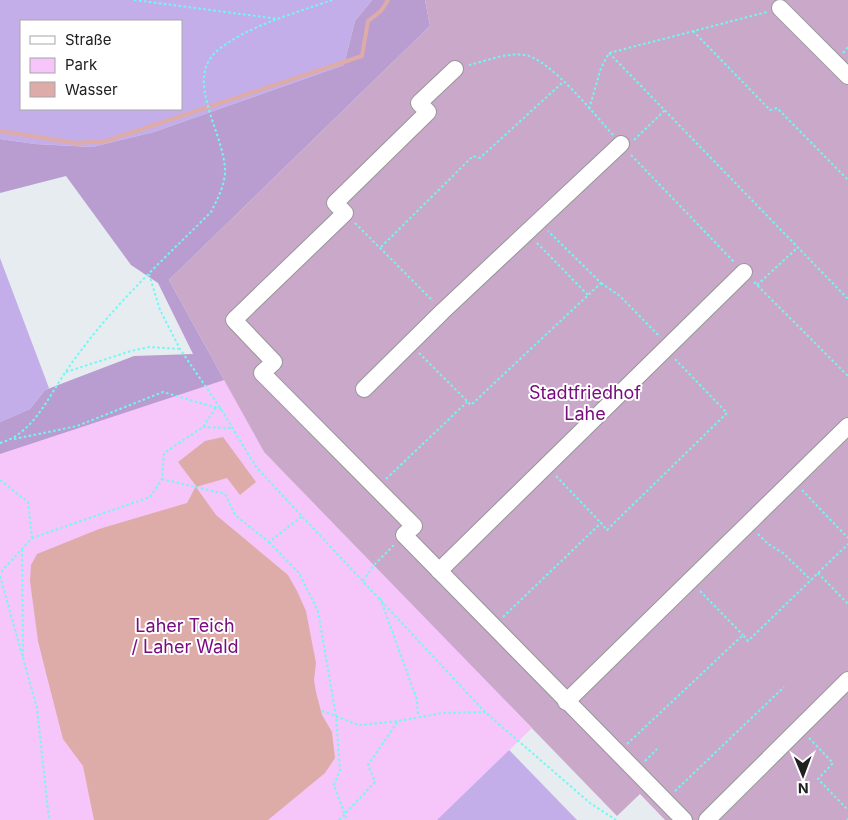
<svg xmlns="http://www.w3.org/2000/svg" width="848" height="820" font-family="Inter,sans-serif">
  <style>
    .grass { fill: #c4aeea; fill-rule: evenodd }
    .forest { fill: #b99cd0 }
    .cemetery { fill: #c9a8c9 }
    .park { fill: #f6c5f9 }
    .water { fill: #deaca8 }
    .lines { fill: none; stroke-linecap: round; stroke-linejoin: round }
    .stream { stroke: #deaca8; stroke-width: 4 }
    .minor-casing { stroke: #979797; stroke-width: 18 }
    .path { stroke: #70f9f3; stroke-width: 2; stroke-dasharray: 2.5 2.5; stroke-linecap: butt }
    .minor { stroke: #fff; stroke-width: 16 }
    .labels { text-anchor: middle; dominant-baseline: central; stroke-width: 4; stroke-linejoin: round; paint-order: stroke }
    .park-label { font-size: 18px; fill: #790d80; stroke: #fff }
  </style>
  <rect width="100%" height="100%" fill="#e7ecf1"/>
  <g class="grass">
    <path d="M0,0H372L355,21L344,65L154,132L92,147L35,144L0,139ZM21,21H181V109H21Z"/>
    <polygon points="0,258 49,388 45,390 30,409 0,422"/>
    <polygon points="482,722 577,820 381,820"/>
  </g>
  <polygon class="forest" points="372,0 425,0 430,26 169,280 264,452 508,702 0,820 0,422 30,409 45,390 134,356 193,354 158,283 131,265 66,176 0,193 0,139 35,144 92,147 154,132 344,65 355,21"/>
  <polygon class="cemetery" points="425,0 848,0 848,820 665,820 640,794 617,816 264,452 169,280 430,26"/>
  <polygon class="park" points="224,380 264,452 532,728 437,820 0,820 0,454"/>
  <polygon class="water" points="223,437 256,482 240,495 227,478 196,487 216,515 288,575 297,591 306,611 316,663 314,680 316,692 322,715 332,732 335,758 325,773 268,820 94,820 83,766 63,739 47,677 38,641 30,581 31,565 37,554 99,529 187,503 196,486 178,462 205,441"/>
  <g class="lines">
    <polyline class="stream" points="0,131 76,143 106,141 362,56 368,21 381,11 388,0"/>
    <defs>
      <g id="minor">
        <polyline points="780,8 848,76"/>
        <polyline points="455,69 419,103 428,112 335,203 345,213 234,320 274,362 262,373 414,526 404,535 684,820"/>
        <polyline points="364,389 443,311 621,144"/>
        <polyline points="439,571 744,272"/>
        <polyline points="566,702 848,426"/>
        <polyline points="707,820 848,680"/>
      </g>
    </defs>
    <use href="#minor" class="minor-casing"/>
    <g class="path">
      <polyline points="134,0 279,19"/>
      <polyline points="693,31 770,110 777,108 848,180"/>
      <polyline points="609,53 848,299"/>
      <polyline points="843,53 848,47"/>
      <path d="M469,65C486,61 508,52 525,55C550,59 595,115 613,135"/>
      <polyline points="589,109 601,68 609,53 767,12"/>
      <polyline points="634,140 665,110"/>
      <polyline points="631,155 735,263"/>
      <polyline points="355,223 433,301"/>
      <polyline points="537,243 588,295"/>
      <polyline points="381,247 473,156 480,158 563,82"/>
      <polyline points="149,274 160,310 180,349 221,409 256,467 485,712 590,803 616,820"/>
      <polyline points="754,282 848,376"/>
      <polyline points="601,283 620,296 660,337"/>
      <polyline points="757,285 797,248"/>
      <polyline points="419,353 471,405 601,283 548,231"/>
      <polyline points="66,372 131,351 149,347 180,349"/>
      <polyline points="203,427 233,428"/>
      <polyline points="14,439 77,426 163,392 221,409"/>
      <path d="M0,443C29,435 44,406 59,382C101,316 156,267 211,212C217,200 224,187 225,173C226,135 183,80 217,51C246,26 296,13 332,0"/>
      <polyline points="556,476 601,523"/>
      <polyline points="162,479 225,494 235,515 269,542 301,517"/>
      <polyline points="386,479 467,402"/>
      <polyline points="0,480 28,502 32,538 0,573"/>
      <polyline points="802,490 848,538"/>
      <polyline points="758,534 768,544 783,553 811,580"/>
      <polyline points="32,538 150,497 162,479 164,453 203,427 216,407"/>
      <polyline points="269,542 299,573 318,611 336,716 340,770 334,785 347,820"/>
      <polyline points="22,549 23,657"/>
      <polyline points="818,573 848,604"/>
      <polyline points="0,576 37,708 49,820"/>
      <polyline points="363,581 374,565 394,545"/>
      <polyline points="700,591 743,635"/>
      <polyline points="380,598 417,700 418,716"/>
      <polyline points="503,617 601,523 607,530 727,413 674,358"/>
      <polyline points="322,711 359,725 398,721"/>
      <polyline points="809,738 833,763 818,779 848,810"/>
      <polyline points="627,744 743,635 748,641 848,544"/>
      <polyline points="645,761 657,749"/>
      <polyline points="675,791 784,687"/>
      <polyline points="339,820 375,782 368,765 398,721 443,713 485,712"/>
      <polyline points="847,820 848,819"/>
    </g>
    <use href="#minor" class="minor"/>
  </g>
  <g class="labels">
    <g class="park-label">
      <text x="585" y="392">Stadtfriedhof<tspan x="585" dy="21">Lahe</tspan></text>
      <text x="185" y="625">Laher Teich<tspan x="185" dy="21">/ Laher Wald</tspan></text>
    </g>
  </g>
  <rect x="20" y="20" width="162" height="90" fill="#ffffff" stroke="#a6a6a6"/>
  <rect x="30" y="36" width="25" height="8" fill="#ffffff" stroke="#a6a6a6"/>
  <text x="65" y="45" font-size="15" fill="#202020">Straße</text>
  <rect x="30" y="58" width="25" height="15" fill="#f6c5f9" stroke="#a6a6a6"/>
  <text x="65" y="70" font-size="15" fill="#202020">Park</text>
  <rect x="30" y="82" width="25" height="15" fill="#deaca8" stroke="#a6a6a6"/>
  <text x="65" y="95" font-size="15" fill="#202020">Wasser</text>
  <g transform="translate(803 775) rotate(179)" stroke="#ffffff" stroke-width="4" paint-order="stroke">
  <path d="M0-4L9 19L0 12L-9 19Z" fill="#202020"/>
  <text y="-8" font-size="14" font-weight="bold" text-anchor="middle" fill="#202020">N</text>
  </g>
</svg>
